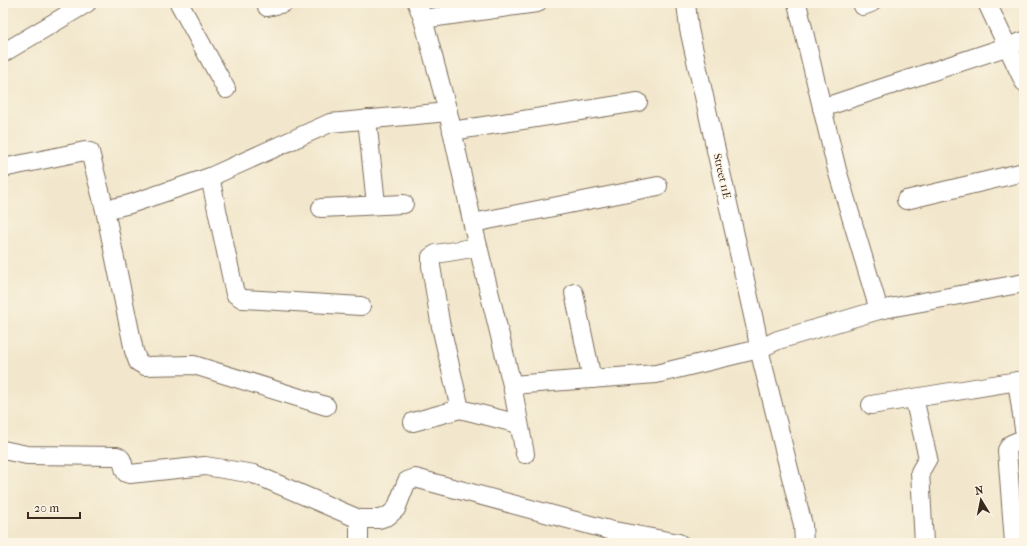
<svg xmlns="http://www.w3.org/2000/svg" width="1027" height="546" font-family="'IM FELL French Canon',serif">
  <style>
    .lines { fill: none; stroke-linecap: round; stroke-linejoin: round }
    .minor-casing { stroke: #7b6c5b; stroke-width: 20 }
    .minor { stroke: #fff; stroke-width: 18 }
    .labels { text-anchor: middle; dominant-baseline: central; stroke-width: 3; stroke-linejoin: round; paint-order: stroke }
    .street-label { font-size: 11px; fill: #3b2a1e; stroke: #fcf5e5 }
  </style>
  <rect width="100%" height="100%" fill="#fcf5e5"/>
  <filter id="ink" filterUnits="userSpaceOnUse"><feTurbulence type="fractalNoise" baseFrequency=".025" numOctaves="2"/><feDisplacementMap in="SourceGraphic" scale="8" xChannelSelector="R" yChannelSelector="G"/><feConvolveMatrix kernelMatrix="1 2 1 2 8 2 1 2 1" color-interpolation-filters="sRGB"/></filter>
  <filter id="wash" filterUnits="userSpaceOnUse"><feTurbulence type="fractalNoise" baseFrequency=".012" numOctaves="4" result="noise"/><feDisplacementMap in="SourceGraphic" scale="16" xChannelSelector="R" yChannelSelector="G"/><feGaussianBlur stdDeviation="0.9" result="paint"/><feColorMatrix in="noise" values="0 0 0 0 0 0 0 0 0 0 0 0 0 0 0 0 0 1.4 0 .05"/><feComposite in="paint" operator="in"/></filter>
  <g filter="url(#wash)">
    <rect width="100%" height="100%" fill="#f2e7cc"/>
  </g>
  <g filter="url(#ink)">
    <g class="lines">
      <defs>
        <g id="minor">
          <polyline points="179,3 226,89"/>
          <polyline points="417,3 423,19 448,112 475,234 512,385 525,454"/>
          <polyline points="686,3 689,29 756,329 759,349 803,525 804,543"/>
          <polyline points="797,3 837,170 879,310"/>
          <polyline points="987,3 1024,82"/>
          <polyline points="863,6 871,3"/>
          <polyline points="267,7 284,3"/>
          <polyline points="423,19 537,3"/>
          <polyline points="3,53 87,3"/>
          <polyline points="822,108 1024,41"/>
          <polyline points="367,119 376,204"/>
          <polyline points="452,131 638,102"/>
          <polyline points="3,168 85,151 90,152 105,210 134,351 138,362 145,366 194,365 326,406"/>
          <polyline points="210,177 235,294 243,299 361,306"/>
          <polyline points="906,200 1024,172"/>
          <polyline points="321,208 404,204"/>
          <polyline points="105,210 130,204 210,177 330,123 448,112"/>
          <polyline points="473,223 658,186"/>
          <polyline points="574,293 592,379"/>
          <polyline points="1017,381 1024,429"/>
          <polyline points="512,385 656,374 759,349 778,340 879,310 1024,283"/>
          <polyline points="914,398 928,458 920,472 924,543"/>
          <polyline points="871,405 1024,380"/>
          <polyline points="460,409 440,322 431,266 431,257 436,254 478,247"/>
          <polyline points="413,422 460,409 519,424"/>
          <path d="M3,450L27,455L117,456C125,459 122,467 126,473L130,474L205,466L254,474L359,519H379L388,516L396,509L407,481L415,478L609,530L679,543"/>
          <polyline points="359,519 359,543"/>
          <polyline points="1014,543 1007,450 1011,444 1023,439 1024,436"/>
        </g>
      </defs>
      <use href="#minor" class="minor-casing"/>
      <use href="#minor" class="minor"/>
    </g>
  </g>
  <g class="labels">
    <g class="street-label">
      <text transform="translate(722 176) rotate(77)">Street 11E</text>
    </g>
  </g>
  <rect width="1027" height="546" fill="none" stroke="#fcf5e5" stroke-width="16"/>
  <g transform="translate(981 500) rotate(350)" stroke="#fcf5e5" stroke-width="3" paint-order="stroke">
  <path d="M0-3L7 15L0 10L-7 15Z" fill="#3b2a1e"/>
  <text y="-6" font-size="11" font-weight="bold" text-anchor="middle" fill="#3b2a1e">N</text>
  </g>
  <path d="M28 512v6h52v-6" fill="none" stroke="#3b2a1e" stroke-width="2"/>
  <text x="34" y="512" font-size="12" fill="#3b2a1e" stroke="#fcf5e5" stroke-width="3" paint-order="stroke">20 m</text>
</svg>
